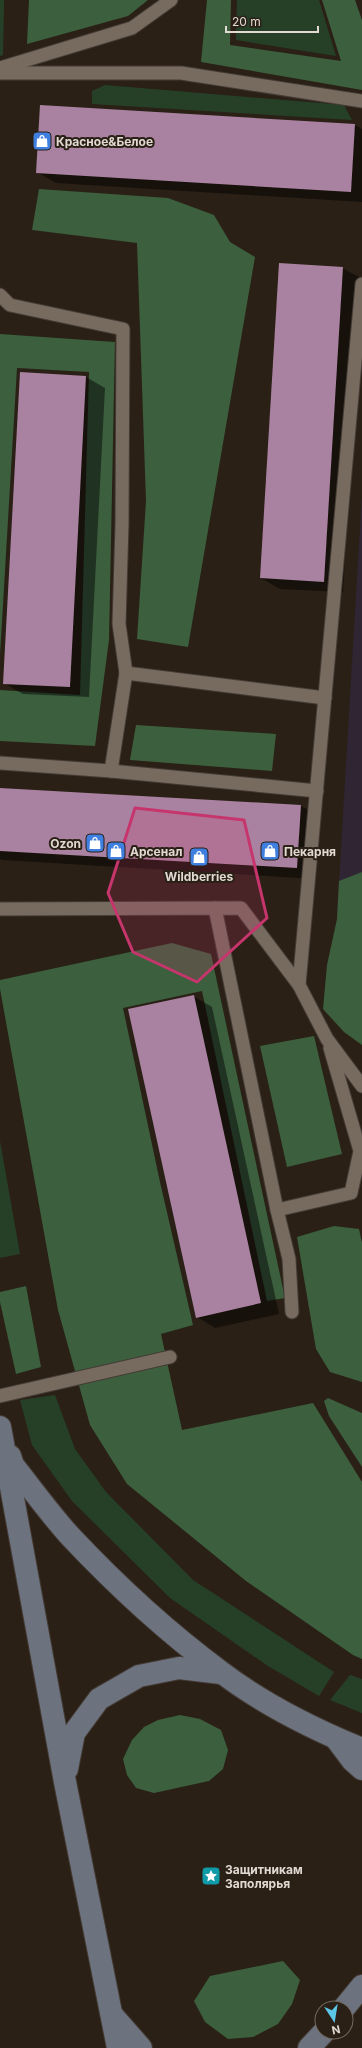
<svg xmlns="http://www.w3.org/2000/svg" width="362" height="2048" font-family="Inter,sans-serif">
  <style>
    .education { fill: #2f2533 }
    .green { fill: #264028 }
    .forest { fill: #3c5f3e }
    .shadow { fill: #0007 }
    .building { fill: #aa82a1 }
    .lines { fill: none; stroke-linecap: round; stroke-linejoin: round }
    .service-casing { stroke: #443b35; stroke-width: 15 }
    .secondary-casing { stroke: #443b35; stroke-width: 24 }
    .service { stroke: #776b5f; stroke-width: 13 }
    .secondary { stroke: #6c737e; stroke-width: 22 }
    .marked { fill: #c7356d; fill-opacity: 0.2; stroke: #c7356d; stroke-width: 3; stroke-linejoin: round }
    .labels { text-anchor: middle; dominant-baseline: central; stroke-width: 4; stroke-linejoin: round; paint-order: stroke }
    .poi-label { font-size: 12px; font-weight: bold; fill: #e1dad3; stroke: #2a2016; text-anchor: start }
  </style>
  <rect width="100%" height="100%" fill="#2a2016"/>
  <polygon class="education" points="362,494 362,1018 331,1018"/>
  <g class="green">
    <polygon points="0,0 4,0 3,55 0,56"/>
    <polygon points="237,0 319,0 336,56 236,40"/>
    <polygon points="105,85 344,105 352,120 92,104 92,91"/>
    <polygon points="0,1141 20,1254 0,1258"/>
    <polygon points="55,1395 75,1449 106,1492 193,1580 334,1672 319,1696 268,1666 170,1598 72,1501 32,1445 20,1400"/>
    <polygon points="350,1675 362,1679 362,1713 330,1700"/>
  </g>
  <g class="forest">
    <polygon points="29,0 148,0 128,16 27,44"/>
    <polygon points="207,0 231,0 230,45 341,61 322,0 355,0 362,20 362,90 201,62"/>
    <polygon points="39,189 168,198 214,215 230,242 255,257 188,647 137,639 146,501 137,243 32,230"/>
    <polygon points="0,334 115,342 109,640 95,746 0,741 0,690 80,695 89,372 17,368 0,655"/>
    <polygon points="136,725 276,734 272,771 130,760"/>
    <polygon points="362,872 362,1045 344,1032 323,1009 327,965 337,919 339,881"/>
    <polygon points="172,943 211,954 285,1298 267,1301 202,991 123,1008 160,1182 193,1325 161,1334 182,1430 313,1403 362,1482 362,1659 353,1655 246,1581 127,1484 90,1425 58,1310 0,989 0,980"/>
    <polygon points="314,1036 342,1154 287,1167 260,1046"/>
    <polygon points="334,1226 359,1229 362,1243 362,1382 330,1372 316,1349 297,1237"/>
    <polygon points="26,1286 41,1367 16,1374 0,1302 0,1292"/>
    <polygon points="328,1398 362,1413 362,1467 329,1416 324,1401"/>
    <polygon points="180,1715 200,1719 221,1730 228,1750 223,1769 209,1781 154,1793 136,1788 127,1775 123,1759 132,1740 144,1727 158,1720"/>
    <polygon points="283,1961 300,1980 292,2004 278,2024 253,2037 228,2039 205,2022 194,2001 210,1976"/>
  </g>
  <g class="shadow">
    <polygon points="41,106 355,125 362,129 362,202 56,183 37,172"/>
    <polygon points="342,268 361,278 343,592 280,589 261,578"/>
    <polygon points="21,373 86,377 105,388 89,697 23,694 4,683"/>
    <polygon points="0,789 301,806 320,817 316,879 3,860 0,859"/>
    <polygon points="193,996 212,1007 279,1314 215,1328 197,1317"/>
  </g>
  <g class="building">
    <polygon points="40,105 355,124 351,192 36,173"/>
    <polygon points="279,263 343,267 324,582 260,578"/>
    <polygon points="20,372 86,376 70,687 3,684"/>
    <polygon points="0,788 301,805 297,868 0,851"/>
    <polygon points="194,995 261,1303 196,1318 128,1009"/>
  </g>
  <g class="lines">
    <defs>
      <g id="service">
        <polyline points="0,68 132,28 171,0"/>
        <polyline points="0,73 181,73 362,101"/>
        <polyline points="0,295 10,305 123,329 122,524 119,624 126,673 111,771 0,763"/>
        <polyline points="126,673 325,698"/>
        <polyline points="111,771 317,791"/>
        <polyline points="215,908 277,1210"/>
        <polyline points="0,909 241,908 299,985 327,1039 362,1086"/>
        <polyline points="299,985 362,284"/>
        <polyline points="292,1312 289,1259 277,1210 351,1193 360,1151 330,1048"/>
        <polyline points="0,1396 170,1357"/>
      </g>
      <g id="secondary">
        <polyline points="0,1427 65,1782 118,2048"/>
        <path d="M10,1456L13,1465C32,1489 50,1514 70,1536C116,1585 167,1632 221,1672C263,1704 313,1729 362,1749"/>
        <polyline points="337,1740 352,1760 362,1769"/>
        <polyline points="67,1769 74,1733 99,1699 139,1676 179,1668 221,1673"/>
        <polyline points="344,2008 362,1986"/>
        <polyline points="112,2015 141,2048"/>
        <polyline points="309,2048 324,2032"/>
      </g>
    </defs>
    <use href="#service" class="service-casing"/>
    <use href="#secondary" class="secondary-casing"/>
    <use href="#service" class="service"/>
    <use href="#secondary" class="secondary"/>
  </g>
  <path class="marked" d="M135,808L244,820L267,918L197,982L133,952L108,893Z"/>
  <defs>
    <symbol id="shop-square" viewBox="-11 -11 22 22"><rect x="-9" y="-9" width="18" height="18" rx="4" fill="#3f7fe0" stroke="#2a2016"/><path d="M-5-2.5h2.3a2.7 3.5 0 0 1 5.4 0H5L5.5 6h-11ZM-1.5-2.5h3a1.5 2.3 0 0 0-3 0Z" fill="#fff"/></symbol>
    <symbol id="sight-square" viewBox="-11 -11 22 22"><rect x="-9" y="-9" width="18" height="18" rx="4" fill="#0f9aa8" stroke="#2a2016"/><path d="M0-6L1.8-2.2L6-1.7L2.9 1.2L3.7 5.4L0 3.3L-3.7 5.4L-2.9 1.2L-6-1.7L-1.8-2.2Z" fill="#fff"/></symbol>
  </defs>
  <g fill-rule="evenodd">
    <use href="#shop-square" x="31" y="130" width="22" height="22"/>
    <use href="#shop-square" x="84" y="832" width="22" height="22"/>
    <use href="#shop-square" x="105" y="840" width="22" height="22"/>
    <use href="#shop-square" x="259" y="840" width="22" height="22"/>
    <use href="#shop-square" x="188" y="846" width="22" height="22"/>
    <use href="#sight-square" x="200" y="1865" width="22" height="22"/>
  </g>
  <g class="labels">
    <g class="poi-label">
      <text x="56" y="141">Красное&amp;Белое</text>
      <text x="81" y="843" text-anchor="end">Ozon</text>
      <text x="130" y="851">Арсенал</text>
      <text x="284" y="851">Пекарня</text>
      <text x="199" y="876" text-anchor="middle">Wildberries</text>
      <text x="225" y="1869">Защитникам<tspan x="225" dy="14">Заполярья</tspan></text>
    </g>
  </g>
  <g transform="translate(334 2020) rotate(168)"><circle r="19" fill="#2a2016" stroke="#736a62"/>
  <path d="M0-3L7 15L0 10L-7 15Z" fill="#5cc7e7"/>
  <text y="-6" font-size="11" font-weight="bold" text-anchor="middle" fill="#e1dad3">N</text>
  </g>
  <path d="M226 26v6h92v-6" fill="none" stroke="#e1dad3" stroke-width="2"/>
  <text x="232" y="26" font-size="12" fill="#e1dad3" stroke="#2a2016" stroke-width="3" paint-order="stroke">20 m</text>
</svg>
